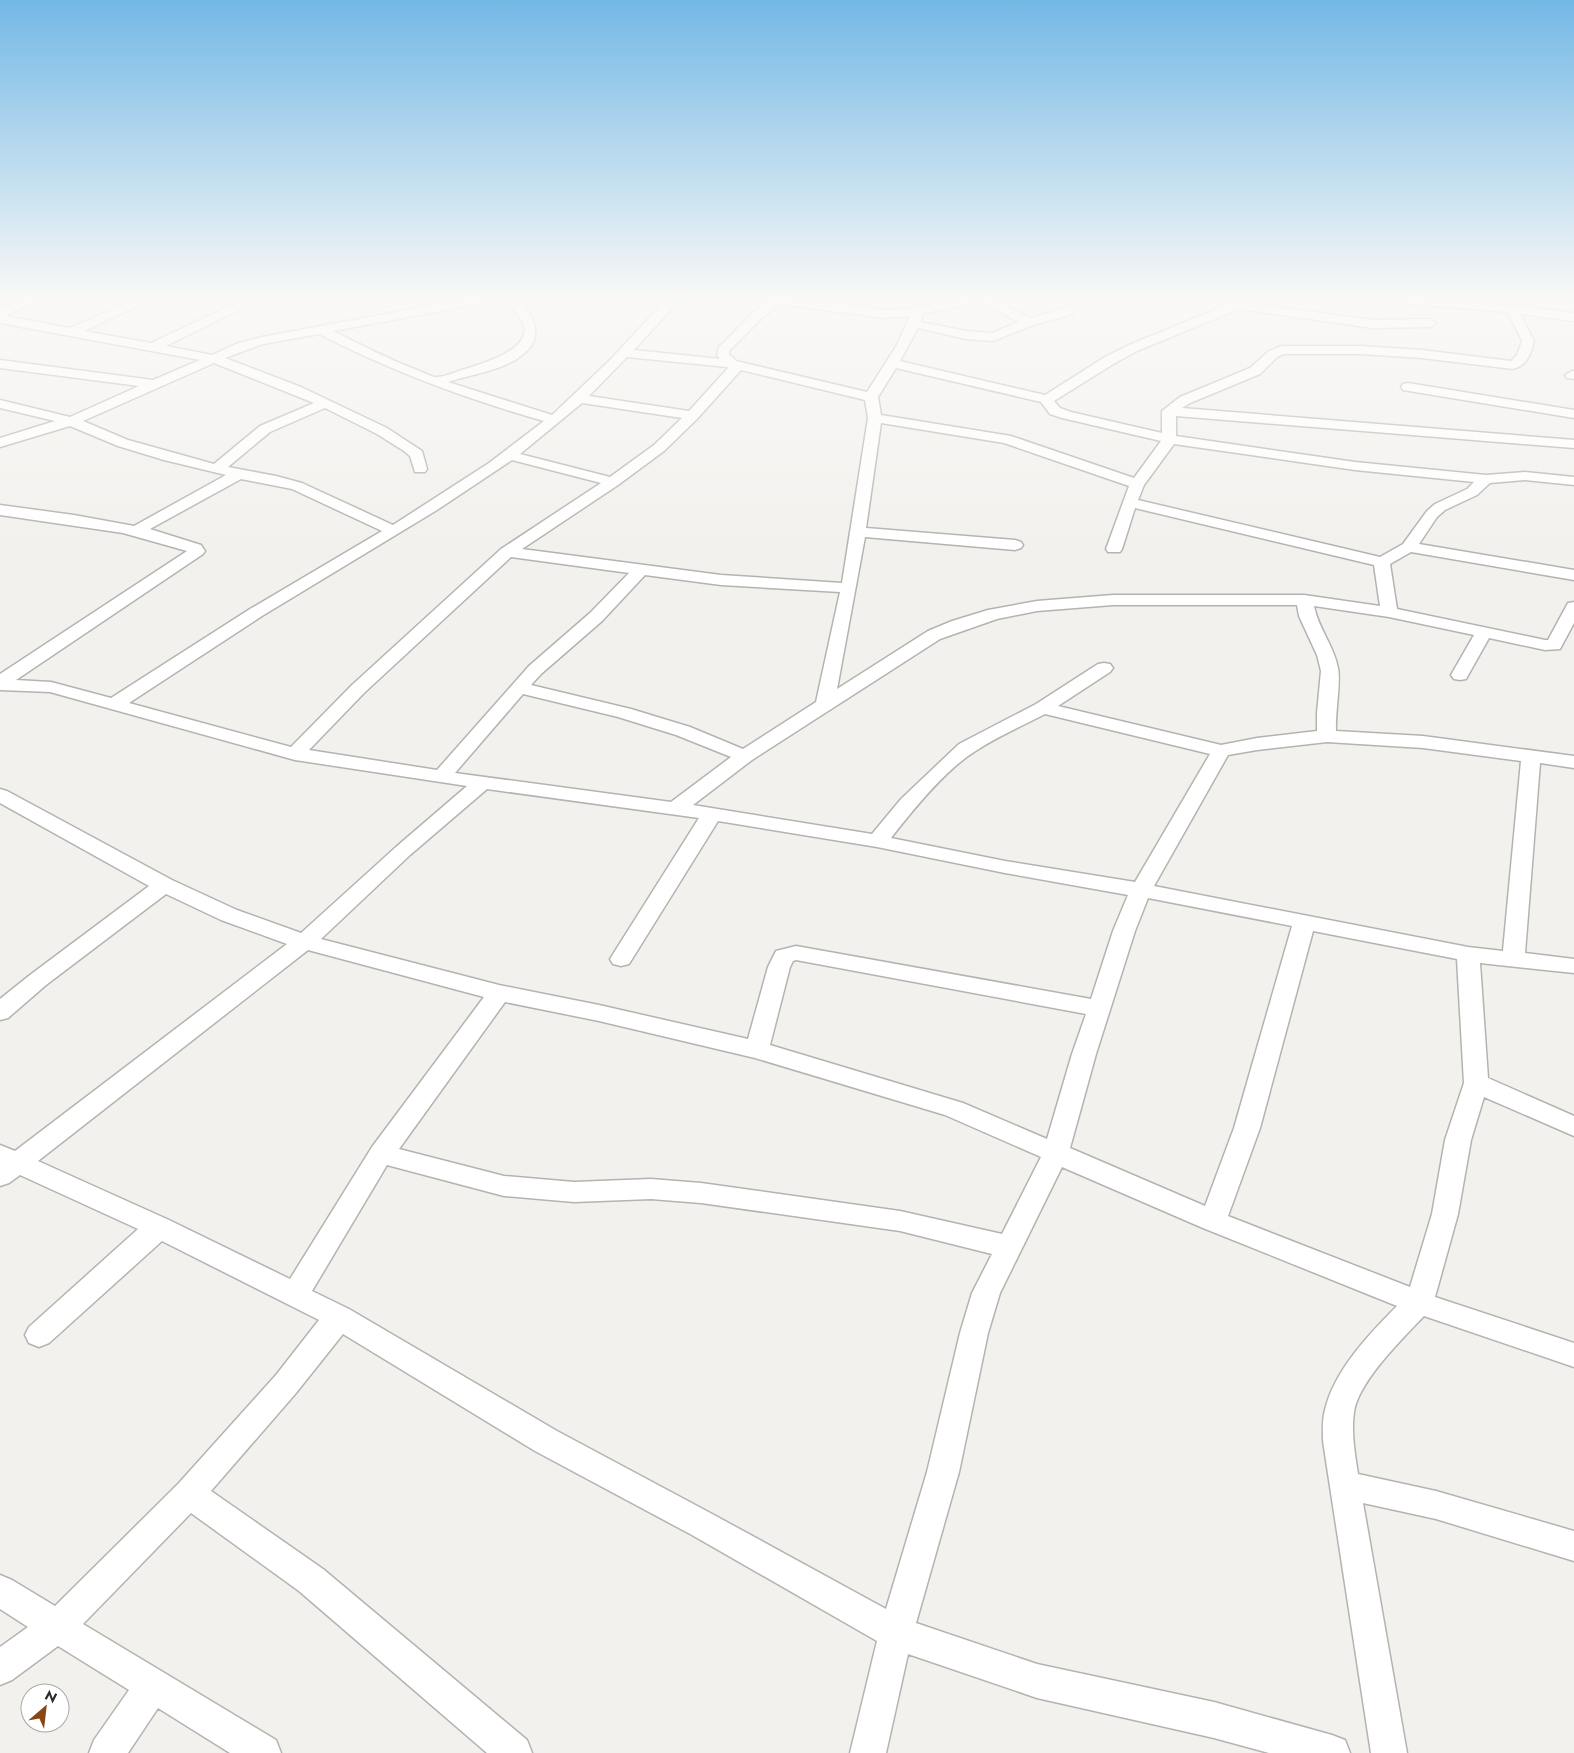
<svg xmlns="http://www.w3.org/2000/svg" width="1574" height="1753" font-family="Jost,sans-serif">
  <style>
    .lines { fill: none; stroke-linecap: round; stroke-linejoin: round }
    .minor-casing { stroke: #b5b3b0; stroke-width: 3 }
    .minor { fill: #fff; fill-rule: evenodd }
  </style>
  <rect width="100%" height="100%" fill="#f3f1ee"/>
  <g class="lines">
    <defs>
      <g id="minor">
        <path d="M32,296H49L5,316L70,328L143,296H159L84,331L151,343L251,296H267L166,346L212,355L236,344L262,337L482,296C491,296 505,294 513,297C517,298 521,304 524,307C539,323 540,342 521,356C501,371 472,374 448,382L552,415L609,361L666,300L673,296H688L674,306L634,350L720,359L717,355L719,347L754,312L767,302L745,300L739,296H775L885,310L918,308L969,296H991L990,298L1030,318L1069,307L1073,308L1075,311L1073,314L1033,325L993,341L966,339L918,328L900,361L1045,395L1105,357L1129,345L1227,305L1238,296H1251L1246,303L1373,320L1430,319L1436,323L1430,327L1373,328L1239,309L1137,351L1115,363L1054,401L1060,408L1071,412L1162,433V411L1180,397L1250,368L1269,351L1282,346H1360L1422,350L1511,361L1517,355L1522,341L1508,312L1359,300L1353,296C1427,296 1501,304 1574,313V321L1520,314L1534,341C1531,354 1527,365 1513,369L1422,358L1360,354H1284L1277,357L1260,374L1190,403L1182,408L1574,440V448L1176,416V436L1355,462L1486,475L1525,472L1574,477V485L1525,480L1490,483L1477,495L1445,510L1437,517L1419,544L1574,570V580L1411,552L1390,564L1397,609L1545,640H1548L1568,603L1574,602V623L1560,649L1545,650L1489,638L1466,679L1460,680L1454,679L1451,675L1474,635L1389,617L1314,606C1318,628 1334,646 1338,668C1341,682 1335,713 1336,731L1423,736L1574,756V768L1540,763L1525,953L1574,959V973L1480,963L1488,1078L1574,1116V1136L1484,1097L1471,1140L1458,1214L1435,1297L1574,1343V1367L1424,1316C1403,1338 1358,1382 1354,1412C1351,1433 1355,1454 1358,1474L1436,1491L1574,1531V1561L1436,1519L1363,1503L1407,1753H1371L1323,1441C1323,1431 1322,1420 1325,1410C1334,1371 1369,1334 1397,1306L1203,1228L1062,1167L1000,1293L988,1333L959,1472L916,1623L1037,1664L1214,1702L1332,1735L1345,1740L1350,1753H1269L1214,1738L1037,1698L908,1654L886,1753H850L877,1641L692,1535L535,1451L343,1334L296,1393L211,1491L323,1569L527,1740L532,1753H487L299,1591L191,1513L83,1624L276,1740L281,1753H230L158,1708L128,1753H89L94,1740L129,1690L58,1646L12,1680L0,1685V1647L28,1627L0,1609V1575L12,1580L55,1606L178,1484L276,1375L319,1320L162,1241L49,1343L39,1347L29,1343L25,1335L29,1327L138,1229L20,1175L9,1183L0,1186V1145L15,1151L287,944L221,920L166,894L46,985L8,1018L0,1020V999L30,975L149,886L0,803V789L7,791L172,880L237,910L301,933L396,847L467,786L295,760L50,692L0,690V674L187,551L123,533L0,515V505L74,515L134,526L226,475L164,460L118,446L70,426L0,447V438L55,421L0,408V400L70,417L139,386L0,368V360L153,380L200,360L0,323V310ZM501,300C556,338 502,358 465,369C457,371 443,378 435,377C430,376 422,372 417,370C388,359 361,345 333,331ZM978,301L1019,322L992,333L966,331L921,322L923,314ZM780,304L885,318L910,316L897,345L867,392L736,361L729,354V351L762,318ZM319,334C391,371 466,399 544,421L489,463L393,525L302,483L276,476L228,467L270,432L325,408L377,434L404,451L410,456L415,472H425L427,469L422,451L387,428L301,387L225,358L263,344ZM627,357L727,367L728,368L689,411L589,396ZM214,363L314,403L260,426L214,464L128,440L83,421ZM896,368L1041,402L1050,414L1062,418L1161,441L1134,478L1011,436L881,415L878,397ZM741,370L865,400L868,418L842,583L721,575L522,549L618,485L664,451L697,419ZM582,403L682,418L654,445L610,477L520,454ZM881,423L1004,443L1129,486L1106,549L1108,552H1120L1122,549L1135,508L1374,565L1380,606L1304,595H1113L1037,601L988,610L952,621L928,631L837,689L865,537L1015,550L1021,548L1023,545L1021,542L1015,540L866,528ZM1174,444L1355,470L1474,482L1467,489L1435,504L1427,511L1403,544L1380,557L1138,500L1144,485ZM512,460L601,483L501,549L352,685L291,747L129,703L262,616L437,510ZM241,479L292,489L382,531L250,609L111,698L51,682L16,680L203,554L205,551L201,545L150,529ZM511,557L629,573L590,613L529,666L437,770L309,750L364,693ZM645,575L721,585L840,592L816,702L743,749L690,727L631,709L531,685L541,674L602,621ZM1113,605H1297L1299,616L1317,655L1321,671L1317,713V731L1257,738L1221,745L1058,706L1110,672L1113,668L1110,664L1104,663L1098,664L1036,704L959,744L901,799L872,834L693,805L752,760L940,639L997,619L1037,611ZM523,694L618,717L676,735L731,757L671,802L455,773ZM1045,714L1210,754L1135,882L1005,861L891,838C912,811 945,770 974,752C996,737 1022,726 1045,714ZM1327,742L1423,748L1521,761L1503,951L1468,947L1154,886L1228,755L1257,750ZM487,789L699,818L610,959L613,964L621,966L629,964L718,821L877,847L1005,873L1128,895L1113,931L1091,999L796,946L776,951L768,967L748,1039L599,1005L499,985L321,939L410,855ZM1148,898L1292,926L1234,1128L1205,1206L1070,1148L1096,1054L1135,931ZM1313,931L1457,959L1464,1083L1445,1140L1432,1214L1410,1287L1228,1216L1260,1128ZM308,950L484,997L372,1147L290,1279L169,1220L38,1161ZM796,960L1086,1014L1072,1054L1047,1139L963,1103L770,1045L790,967L793,961ZM505,1002L599,1021L755,1058L945,1115L1041,1157L1002,1234L900,1211L701,1183L651,1179L574,1182L504,1176L399,1149ZM387,1165L504,1196L574,1202L651,1199L701,1203L900,1231L992,1254L972,1293L960,1333L927,1472L886,1609L714,1515L557,1431L349,1309L312,1291Z"/>
        <polygon points="365,296 383,296 396,303 390,307"/>
        <polygon points="1572,371 1574,371 1574,379 1567,378 1565,375"/>
        <polygon points="1408,383 1574,410 1574,418 1403,390 1401,387 1403,384"/>
      </g>
    </defs>
    <use href="#minor" class="minor-casing"/>
    <use href="#minor" class="minor"/>
  </g>
  <linearGradient id="sky" x2="0" y2="1"><stop stop-color="#73b8e5"/><stop offset="0.55" stop-color="#faf9f7"/><stop offset="1" stop-color="#faf9f7" stop-opacity="0"/></linearGradient>
  <rect width="1574" height="542" fill="url(#sky)"/>
  <g transform="translate(45 1708) rotate(28)"><circle r="24" fill="#ffffff" stroke="#abaaaa"/>
  <path d="M0-4L9 19L0 12L-9 19Z" fill="#884614"/>
  <text y="-8" font-size="14" font-weight="bold" text-anchor="middle" fill="#2c2b2a">N</text>
  </g>
</svg>
